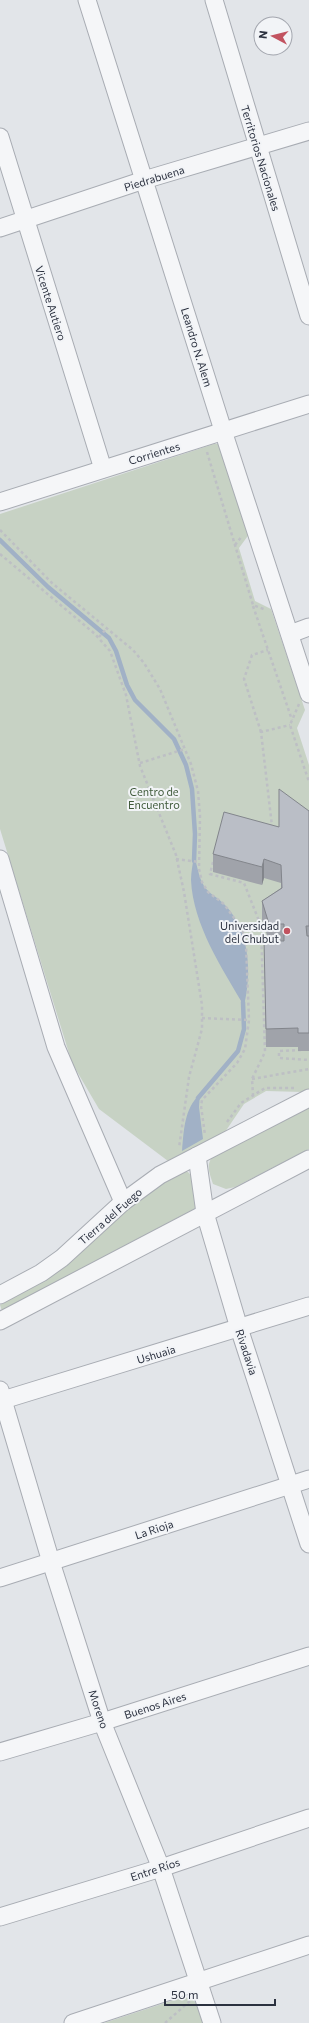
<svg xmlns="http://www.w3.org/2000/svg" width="309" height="2023" font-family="Commissioner,sans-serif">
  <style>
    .green { fill: #c7d2c4 }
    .water { fill: #a1b1c6 }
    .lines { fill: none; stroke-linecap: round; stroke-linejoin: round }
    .stream { stroke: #a1b1c6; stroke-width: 4.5 }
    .minor-casing { stroke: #a8acb3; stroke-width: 19 }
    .path { stroke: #bdbfc4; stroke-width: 2.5; stroke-dasharray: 3 3; stroke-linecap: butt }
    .minor { stroke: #f5f6f8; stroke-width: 17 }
    .wall { fill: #a0a3aa }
    .shaded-wall { fill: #82858b }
    .building { fill: #babec6; stroke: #82858b }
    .poi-dot { fill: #c25360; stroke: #f2f4f7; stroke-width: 1.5 }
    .labels { text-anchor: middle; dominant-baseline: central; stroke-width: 4; stroke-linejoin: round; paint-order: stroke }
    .street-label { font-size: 11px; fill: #2c3240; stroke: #f2f4f7 }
    .park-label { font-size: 11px; fill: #3f5a3a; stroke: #f2f4f7 }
    .poi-label { font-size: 11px; fill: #2c3240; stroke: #f2f4f7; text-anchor: end }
  </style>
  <rect width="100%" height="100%" fill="#e2e5e9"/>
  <g class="green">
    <polygon points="214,444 220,444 250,533 239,548 255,601 271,609 305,710 297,728 309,765 309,1089 303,1092 266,1091 244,1104 225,1132 168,1161 99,1109 72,1063 0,829 0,514"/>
    <path d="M309,1106V1149L235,1187L226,1189L213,1184C209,1171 205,1164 215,1154Z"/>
    <polygon points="179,1172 188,1172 193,1178 198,1205 194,1209 2,1311 0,1305 39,1283 146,1193"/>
    <path d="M183,1997C199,1999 200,2009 204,2023H104Z"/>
  </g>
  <g class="water">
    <path d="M194,855C197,864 198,874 202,882C206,893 218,897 225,905C250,931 252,973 244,1006C222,968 193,925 191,880C191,872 193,863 194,855Z"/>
    <path d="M200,1094L199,1107L203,1139L182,1151C184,1130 184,1109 200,1094Z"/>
  </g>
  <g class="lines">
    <g class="stream">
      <polyline points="0,540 48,587 109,638 116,651 127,685 135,700 174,739 186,765 192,789 195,834 194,861"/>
      <polyline points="198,1098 238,1051 244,1029 243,1002"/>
    </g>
    <defs>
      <g id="minor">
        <polyline points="87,0 227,443 309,694"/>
        <polyline points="214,0 309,316"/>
        <polyline points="0,137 103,469"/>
        <polyline points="0,228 144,180 309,131"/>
        <polyline points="0,502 309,404"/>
        <polyline points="290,634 309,627"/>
        <polyline points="0,859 56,1047 123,1202"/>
        <polyline points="197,1156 205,1213 239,1328 309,1544"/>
        <polyline points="0,1295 41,1273 62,1258 123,1202 160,1175 309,1098"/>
        <polyline points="0,1321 309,1159"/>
        <polyline points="0,1390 51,1562 102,1722 161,1868 212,2023"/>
        <polyline points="3,1400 309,1306"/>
        <polyline points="0,1578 309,1479"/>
        <polyline points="0,1752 102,1722 309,1656"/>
        <polyline points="0,1917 161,1868 309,1818"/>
        <polyline points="73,2023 309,1945"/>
      </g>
    </defs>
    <use href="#minor" class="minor-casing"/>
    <g class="path">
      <polyline points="207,452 253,605 266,610"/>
      <polyline points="0,530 52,583 133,650 144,663 160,689 191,764 198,791 200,816 199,869 202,882 208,892 224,904 242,929 246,945 249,1020 245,1049 237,1063 202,1100 201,1106 205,1135"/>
      <polyline points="235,545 242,536"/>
      <polyline points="0,554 95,634 110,651 126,695 140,766 176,855 184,892 202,1005 202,1029 189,1077 179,1148"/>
      <polyline points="253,606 292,720"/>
      <polyline points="99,637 107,628"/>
      <polyline points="299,704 290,725 309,782"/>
      <polyline points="261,732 244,679 252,655 268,650"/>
      <polyline points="140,763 185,749"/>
      <polyline points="270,825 272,826 261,732 290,725"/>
      <polyline points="176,859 199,862"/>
      <polyline points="213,862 210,874 244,883 261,926 265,1052 252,1079 253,1095"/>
      <polyline points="202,1018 249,1020"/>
      <polyline points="301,1050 279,1051 279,1058 309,1060"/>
      <polyline points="252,1079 309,1069"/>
      <polyline points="227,1122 241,1103 265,1088 294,1088"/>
      <polyline points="165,2023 190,2001"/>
    </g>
    <use href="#minor" class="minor"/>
  </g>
  <polygon class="wall" points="309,811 309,1051 298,1051 298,1047 266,1047 264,941 269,941 262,920 262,901 281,888 281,883 264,878 262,885 213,872 213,854 279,827"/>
  <polygon class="shaded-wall" points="264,859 264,878 262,885 262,867"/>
  <polygon class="building" points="279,789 309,811 309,926 306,926 307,936 309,936 309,1033 298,1033 298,1028 266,1029 264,941 284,941 284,924 269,924 262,901 282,888 281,865 264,859 262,867 213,854 224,812 279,827"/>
  <circle class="poi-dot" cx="287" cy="931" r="4"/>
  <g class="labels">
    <g class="street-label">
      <text transform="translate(261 158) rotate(73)">Territorios Nacionales</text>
      <text transform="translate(154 178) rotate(-17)">Piedrabuena</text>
      <text transform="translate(51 303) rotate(72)">Vicente Autiero</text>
      <text transform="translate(197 347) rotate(73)">Leandro N. Alem</text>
      <text transform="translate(154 453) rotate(-17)">Corrientes</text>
      <text transform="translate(110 1216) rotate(-41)">Tierra del Fuego</text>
      <text transform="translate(247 1352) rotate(72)">Rivadavia</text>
      <text transform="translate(156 1354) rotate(-17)">Ushuaia</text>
      <text transform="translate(154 1529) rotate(-18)">La Rioja</text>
      <text transform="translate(155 1705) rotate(-18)">Buenos Aires</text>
      <text transform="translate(99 1709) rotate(71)">Moreno</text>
      <text transform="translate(155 1869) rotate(-18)">Entre Ríos</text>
    </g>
    <g class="park-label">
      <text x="154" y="791">Centro de<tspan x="154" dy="13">Encuentro</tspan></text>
    </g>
    <g class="poi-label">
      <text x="279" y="925">Universidad<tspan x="279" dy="13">del Chubut</tspan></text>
    </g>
  </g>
  <g transform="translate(273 36) rotate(277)"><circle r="19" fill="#f2f4f7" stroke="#a3a6ae"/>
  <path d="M0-3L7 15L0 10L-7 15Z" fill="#c25360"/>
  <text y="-6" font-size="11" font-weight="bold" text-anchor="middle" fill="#2c3240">N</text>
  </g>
  <path d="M165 1999v6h110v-6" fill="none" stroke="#2c3240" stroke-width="2"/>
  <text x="171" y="1999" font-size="12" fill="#2c3240" stroke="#f2f4f7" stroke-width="3" paint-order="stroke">50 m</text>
</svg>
